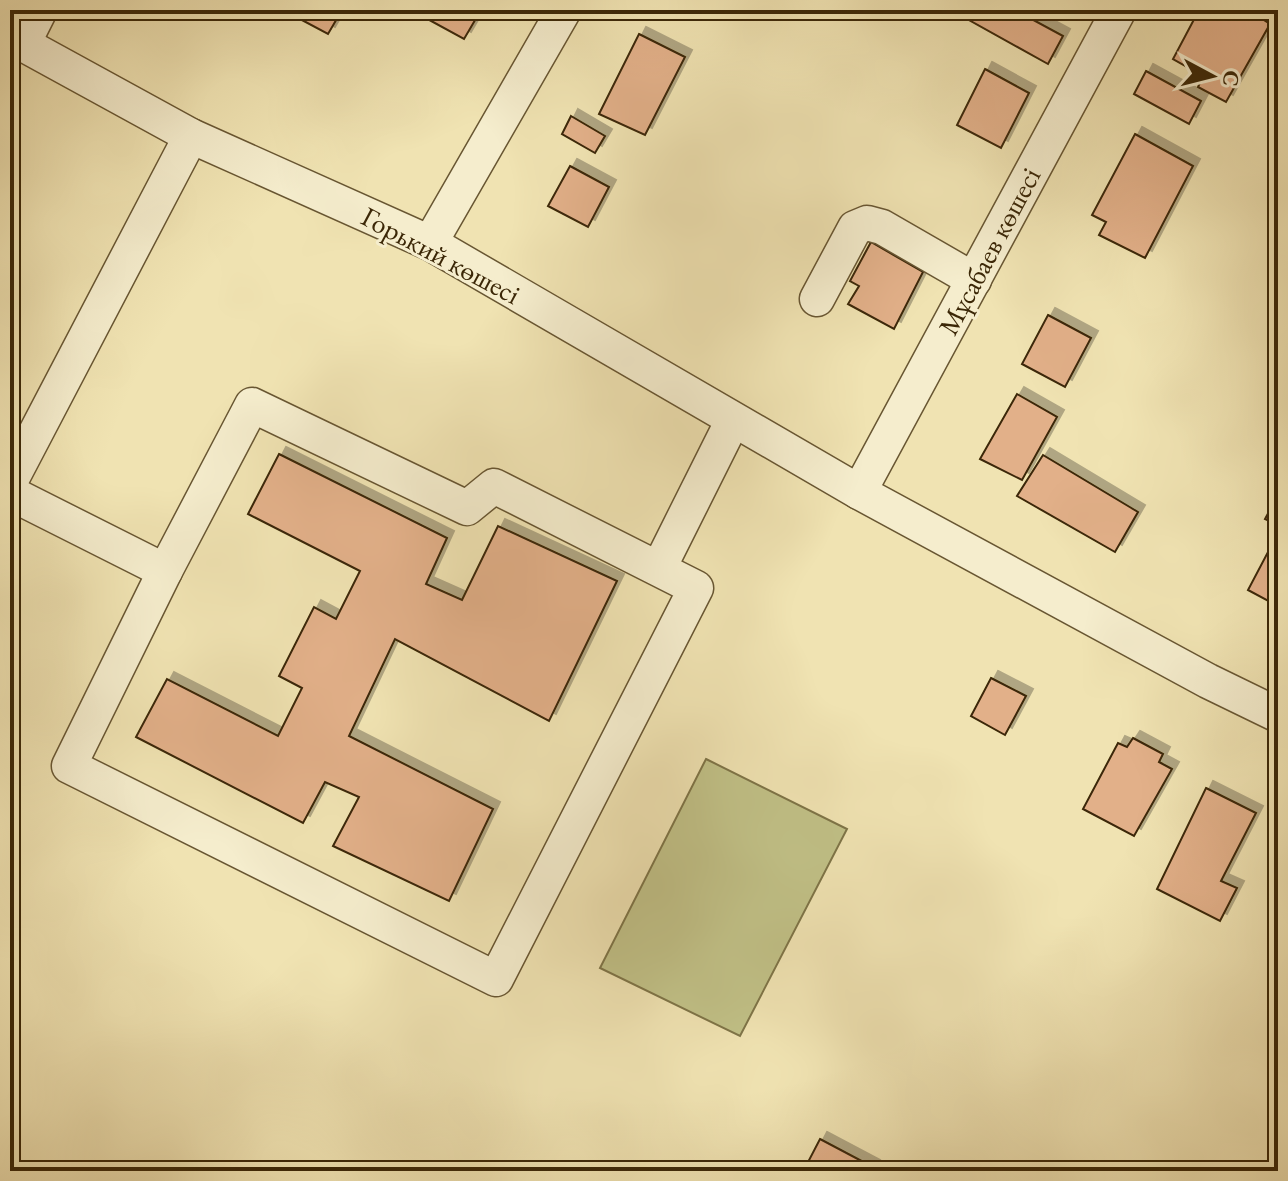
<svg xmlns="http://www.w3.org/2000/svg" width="1288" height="1181" font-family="'EB Garamond',serif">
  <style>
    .green { fill: #c1c187; stroke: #7e7447; stroke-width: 2 }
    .building { fill: #e2b089; stroke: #3b2707; stroke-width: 2; filter: url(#shadow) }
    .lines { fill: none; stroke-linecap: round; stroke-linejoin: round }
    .minor-casing { stroke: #685632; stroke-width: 37 }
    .minor { stroke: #f5edcd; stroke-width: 34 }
    .labels { text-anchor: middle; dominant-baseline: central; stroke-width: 6; stroke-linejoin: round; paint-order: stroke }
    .street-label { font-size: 28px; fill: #3b2707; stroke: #f5edcd }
  </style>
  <defs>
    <filter id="shadow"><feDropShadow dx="7" dy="-7" stdDeviation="0" flood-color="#0004"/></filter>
  </defs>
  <rect width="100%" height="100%" fill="#f0e3b2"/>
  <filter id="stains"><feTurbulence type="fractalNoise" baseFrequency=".0025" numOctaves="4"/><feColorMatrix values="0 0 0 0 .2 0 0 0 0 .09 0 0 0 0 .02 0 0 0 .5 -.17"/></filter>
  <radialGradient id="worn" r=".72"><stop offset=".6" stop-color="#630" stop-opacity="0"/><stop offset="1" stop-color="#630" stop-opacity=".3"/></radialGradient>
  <polygon class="green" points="706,759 847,829 740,1036 600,968"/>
  <g class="building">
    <polygon points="305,10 342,10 328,34 300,19"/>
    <polygon points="411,10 481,10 464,39"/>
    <polygon points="951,10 1015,10 1063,36 1048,64"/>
    <polygon points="1199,10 1248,10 1270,24 1226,102 1198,87 1203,76 1173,59"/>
    <polygon points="639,34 685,57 645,135 599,114"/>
    <polygon points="985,69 1029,93 1001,148 957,125"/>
    <polygon points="1146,71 1201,101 1189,124 1134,94"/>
    <polygon points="571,116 605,136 595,153 562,134"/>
    <polygon points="1135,134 1193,166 1145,258 1099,235 1106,222 1092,215"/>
    <polygon points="570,166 609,187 588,227 548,206"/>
    <polygon points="871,242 923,272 894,329 848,304 859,286 850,281"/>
    <polygon points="1048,315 1091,338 1065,387 1022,364"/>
    <polygon points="1017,394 1057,417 1022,480 980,459"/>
    <polygon points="279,454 447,538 426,584 462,600 498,526 617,581 549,721 395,639 349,736 493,809 449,901 333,846 359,797 325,782 303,823 136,737 167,679 278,736 302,688 279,676 314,607 336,619 360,571 248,514"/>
    <polygon points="1043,455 1138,512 1115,552 1017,496"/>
    <polygon points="1278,495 1278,525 1265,519"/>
    <polygon points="1268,552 1278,557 1278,606 1248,590"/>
    <polygon points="991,678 1026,696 1005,735 971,716"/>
    <polygon points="1133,738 1163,754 1159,762 1172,769 1134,836 1083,809 1118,743 1127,747"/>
    <polygon points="1206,788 1256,813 1221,881 1237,888 1220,921 1157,889"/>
    <polygon points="820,1139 873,1167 871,1171 820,1171 807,1164"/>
  </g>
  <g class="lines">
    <defs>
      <g id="minor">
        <polyline points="10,42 23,44 191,136 430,243 859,492 1208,681 1278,715"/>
        <polyline points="23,44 40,10"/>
        <polyline points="430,243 564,10"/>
        <polyline points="817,299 855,228 867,223 882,227 974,280"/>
        <polygon points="252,405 467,508 494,486 696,588 496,979 69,766 165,571"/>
        <polyline points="10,482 191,136"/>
        <polyline points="859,492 1119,10"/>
        <polyline points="10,493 165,571"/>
        <polyline points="659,568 733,420"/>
      </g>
    </defs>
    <use href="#minor" class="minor-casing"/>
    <use href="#minor" class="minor"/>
  </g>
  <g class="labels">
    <g class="street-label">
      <text transform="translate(989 251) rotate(-62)">Мұсабаев көшесі</text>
      <text transform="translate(441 255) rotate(28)">Горький көшесі</text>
    </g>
  </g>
  <rect width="1288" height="1181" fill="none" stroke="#f0e3b2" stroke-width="40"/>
  <rect x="12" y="12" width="1264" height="1157" fill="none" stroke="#3b2707" stroke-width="4"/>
  <rect x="20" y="20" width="1248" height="1141" fill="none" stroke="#3b2707" stroke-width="2"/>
  <g transform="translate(1212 76) rotate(97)" stroke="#f5edcd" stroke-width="6" paint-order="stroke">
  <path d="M0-6L14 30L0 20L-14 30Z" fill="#3b2707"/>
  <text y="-12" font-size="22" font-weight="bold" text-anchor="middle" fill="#3b2707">С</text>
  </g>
  <rect width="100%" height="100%" filter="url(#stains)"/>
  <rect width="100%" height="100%" fill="url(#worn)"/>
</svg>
